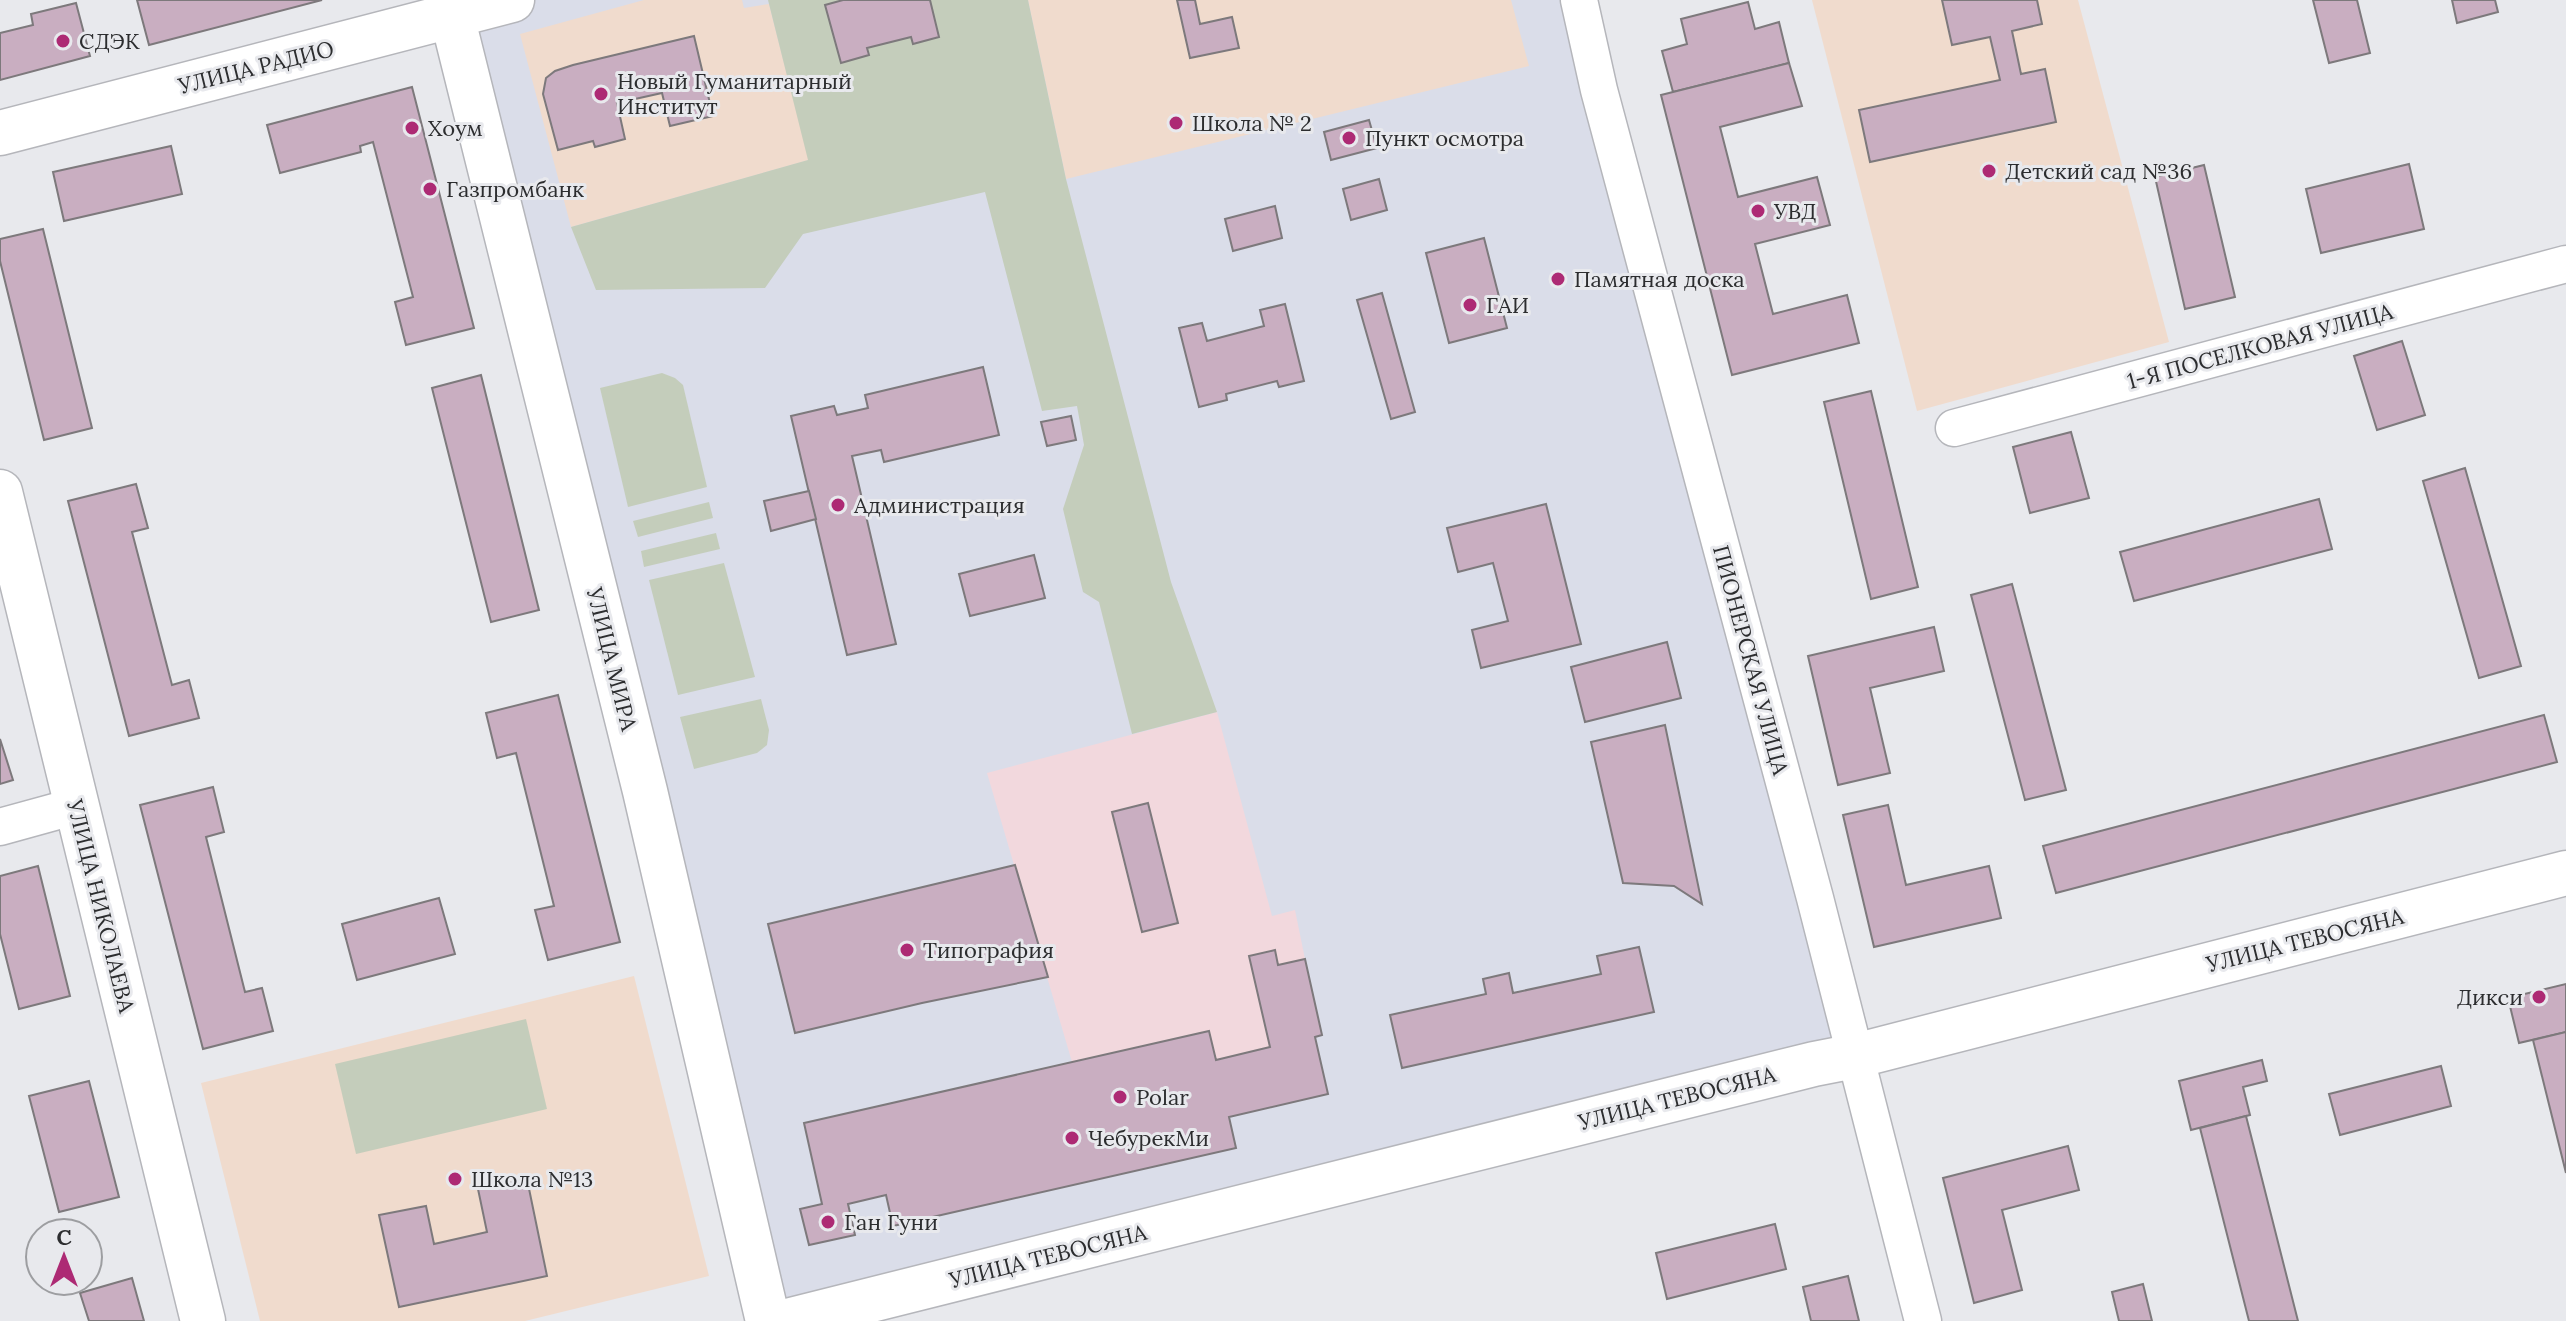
<svg xmlns="http://www.w3.org/2000/svg" width="2566" height="1321" font-family="Lora,serif">
  <style>
    .built { fill: #dadde9 }
    .industrial { fill: #f2d8dd }
    .education { fill: #f0dbcd }
    .green { fill: #c4cdbb }
    .building { fill: #c9aec1; stroke: #7d797c; stroke-width: 2 }
    .lines { fill: none; stroke-linecap: round; stroke-linejoin: round }
    .minor-casing { stroke: #b5b6bb; stroke-width: 39 }
    .major-casing { stroke: #b5b6bb; stroke-width: 47 }
    .minor { stroke: #fff; stroke-width: 36 }
    .major { stroke: #fff; stroke-width: 44 }
    .poi-dot { fill: #ad2a74; stroke: #e8e9ed; stroke-width: 3 }
    .labels { text-anchor: middle; dominant-baseline: central; stroke-width: 6; stroke-linejoin: round; paint-order: stroke }
    .poi-label { font-size: 22px; fill: #2c2d2f; stroke: #e8e9ed; text-anchor: start }
    .street-label { font-size: 22px; fill: #2c2d2f; stroke: #e8e9ed }
  </style>
  <rect width="100%" height="100%" fill="#e8e9ed"/>
  <polygon class="built" points="448,0 1579,0 1855,1056 787,1321"/>
  <polygon class="industrial" points="1217,712 1272,916 1295,910 1305,959 1278,965 1274,951 1249,956 1270,1047 1216,1060 1209,1031 1072,1062 987,773"/>
  <g class="education">
    <polygon points="644,0 742,0 744,8 769,4 809,160 571,227 520,34"/>
    <polygon points="1028,0 1511,0 1529,66 1066,179"/>
    <polygon points="1812,0 2078,0 2169,342 1917,411"/>
    <polygon points="634,976 709,1276 525,1321 260,1321 201,1083"/>
  </g>
  <g class="green">
    <polygon points="768,0 1028,0 1066,179 1171,582 1217,712 1132,734 1099,602 1083,592 1063,509 1084,445 1077,406 1042,411 985,192 803,234 765,288 596,290 571,227 808,160"/>
    <polygon points="662,373 675,378 683,385 707,487 628,507 600,388"/>
    <polygon points="709,502 713,518 638,537 633,521"/>
    <polygon points="716,533 720,549 644,567 641,551"/>
    <polygon points="724,563 755,677 678,695 649,580"/>
    <polygon points="761,699 769,730 767,745 757,753 694,769 680,717"/>
    <polygon points="526,1019 547,1109 356,1154 335,1064"/>
  </g>
  <g class="building">
    <polygon points="137,0 322,0 149,45"/>
    <polygon points="843,0 930,0 939,37 913,44 911,37 867,48 869,55 841,63 825,5"/>
    <polygon points="1177,0 1195,0 1200,24 1232,17 1239,48 1190,58"/>
    <polygon points="1942,0 2037,0 2042,24 2012,31 2021,74 2045,69 2056,122 1870,162 1859,110 2000,80 1990,37 1952,45"/>
    <polygon points="2313,0 2357,0 2370,53 2329,63"/>
    <polygon points="2452,0 2495,0 2498,12 2457,23"/>
    <polygon points="1748,2 1755,29 1779,22 1789,63 1673,92 1662,51 1687,44 1681,19"/>
    <polygon points="76,3 90,56 0,80 0,33 33,25 31,14"/>
    <polygon points="694,36 713,116 670,126 662,93 617,103 625,139 595,147 593,141 558,150 543,94 546,78 555,71 573,65"/>
    <polygon points="1789,63 1802,106 1720,127 1738,197 1817,177 1830,225 1755,244 1773,314 1847,295 1859,343 1732,375 1661,95"/>
    <polygon points="412,87 474,328 406,345 395,302 413,297 373,142 360,146 361,152 280,173 267,125"/>
    <polygon points="1369,120 1377,148 1331,160 1324,132"/>
    <polygon points="171,146 182,194 64,221 53,172"/>
    <polygon points="2409,164 2424,229 2321,253 2306,189"/>
    <polygon points="2204,165 2235,297 2185,309 2155,177"/>
    <polygon points="1379,179 1387,210 1351,220 1343,189"/>
    <polygon points="1275,206 1282,238 1233,251 1225,219"/>
    <polygon points="43,229 92,428 44,440 0,261 0,239"/>
    <polygon points="1484,238 1507,328 1449,343 1426,253"/>
    <polygon points="1382,293 1415,412 1391,419 1357,300"/>
    <polygon points="1285,304 1304,381 1279,387 1277,381 1226,394 1227,400 1199,407 1179,328 1202,323 1207,341 1264,326 1260,310"/>
    <polygon points="2402,341 2425,415 2377,430 2354,356"/>
    <polygon points="983,367 999,435 884,462 881,450 852,456 896,644 847,655 791,416 834,406 837,415 868,408 865,395"/>
    <polygon points="481,375 539,610 491,622 432,388"/>
    <polygon points="1871,391 1918,587 1871,599 1824,402"/>
    <polygon points="1071,416 1076,440 1047,446 1041,422"/>
    <polygon points="2071,432 2089,498 2030,513 2013,447"/>
    <polygon points="2465,468 2521,666 2479,678 2423,481"/>
    <polygon points="136,484 148,528 132,532 172,685 189,680 199,718 129,736 68,501"/>
    <polygon points="809,491 816,519 771,531 764,501"/>
    <polygon points="2319,499 2332,549 2134,601 2120,552"/>
    <polygon points="1546,504 1581,644 1481,668 1472,630 1508,621 1493,563 1458,572 1447,528"/>
    <polygon points="1034,555 1045,598 970,616 959,574"/>
    <polygon points="2012,584 2066,790 2025,800 1971,595"/>
    <polygon points="1934,627 1944,671 1870,688 1890,773 1838,785 1808,656"/>
    <polygon points="1667,642 1681,698 1585,722 1571,667"/>
    <polygon points="558,695 620,942 548,960 535,910 554,906 516,753 497,758 486,713"/>
    <polygon points="2544,715 2557,762 2056,893 2043,846"/>
    <polygon points="1665,725 1702,904 1674,886 1623,883 1591,742"/>
    <polygon points="0,739 13,780 0,784"/>
    <polygon points="213,787 224,832 206,837 245,992 262,988 273,1031 203,1049 140,805"/>
    <polygon points="1148,803 1178,923 1142,932 1112,812"/>
    <polygon points="1888,805 1906,885 1989,866 2001,918 1874,947 1843,815"/>
    <polygon points="1015,865 1048,977 922,1003 795,1033 768,924"/>
    <polygon points="38,866 70,996 19,1009 0,934 0,876"/>
    <polygon points="439,898 455,954 357,980 342,924"/>
    <polygon points="1639,947 1654,1012 1402,1068 1390,1015 1486,994 1483,979 1509,973 1513,993 1601,974 1597,956"/>
    <polygon points="1275,950 1278,965 1305,959 1322,1035 1315,1037 1328,1094 1229,1117 1236,1148 893,1226 886,1195 848,1204 855,1235 809,1245 800,1209 822,1204 804,1123 1209,1031 1216,1060 1270,1047 1249,956"/>
    <polygon points="2566,984 2566,1032 2519,1043 2508,998"/>
    <polygon points="2566,1032 2566,1173 2533,1040"/>
    <polygon points="2262,1060 2267,1081 2243,1087 2250,1115 2191,1130 2179,1081"/>
    <polygon points="2441,1066 2451,1106 2340,1135 2329,1094"/>
    <polygon points="89,1081 119,1197 59,1212 29,1096"/>
    <polygon points="2246,1116 2298,1321 2249,1321 2200,1128"/>
    <polygon points="2068,1146 2079,1190 2002,1210 2022,1290 1974,1303 1943,1178"/>
    <polygon points="527,1179 547,1276 399,1307 379,1215 426,1206 434,1244 487,1232 478,1189"/>
    <polygon points="1775,1224 1786,1269 1667,1299 1656,1253"/>
    <polygon points="1848,1276 1859,1321 1811,1321 1803,1287"/>
    <polygon points="132,1278 144,1321 89,1321 80,1293"/>
    <polygon points="2143,1284 2152,1321 2119,1321 2112,1292"/>
  </g>
  <g class="lines">
    <defs>
      <g id="minor">
        <polyline points="1579,0 1599,90 1815,898 1923,1321"/>
        <polyline points="1954,428 2566,264"/>
        <polyline points="0,827 76,806"/>
      </g>
      <g id="major">
        <polyline points="448,0 645,791 768,1321"/>
        <polyline points="0,133 512,0"/>
        <polyline points="0,492 203,1321"/>
        <polyline points="787,1321 1814,1064 1855,1056 2566,873"/>
      </g>
    </defs>
    <use href="#minor" class="minor-casing"/>
    <use href="#major" class="major-casing"/>
    <use href="#minor" class="minor"/>
    <use href="#major" class="major"/>
  </g>
  <g class="poi-dot">
    <circle cx="63" cy="41" r="8"/>
    <circle cx="601" cy="94" r="8"/>
    <circle cx="1176" cy="123" r="8"/>
    <circle cx="412" cy="128" r="8"/>
    <circle cx="1349" cy="138" r="8"/>
    <circle cx="1989" cy="171" r="8"/>
    <circle cx="430" cy="189" r="8"/>
    <circle cx="1758" cy="211" r="8"/>
    <circle cx="1558" cy="279" r="8"/>
    <circle cx="1470" cy="305" r="8"/>
    <circle cx="838" cy="505" r="8"/>
    <circle cx="907" cy="950" r="8"/>
    <circle cx="2539" cy="997" r="8"/>
    <circle cx="1120" cy="1097" r="8"/>
    <circle cx="1072" cy="1138" r="8"/>
    <circle cx="455" cy="1179" r="8"/>
    <circle cx="828" cy="1222" r="8"/>
  </g>
  <g class="labels">
    <g class="poi-label">
      <text x="79" y="41">СДЭК</text>
      <text x="617" y="81">Новый Гуманитарный<tspan x="617" dy="25">Институт</tspan></text>
      <text x="1192" y="123">Школа № 2</text>
      <text x="428" y="128">Хоум</text>
      <text x="1365" y="138">Пункт осмотра</text>
      <text x="2005" y="171">Детский сад №36</text>
      <text x="446" y="189">Газпромбанк</text>
      <text x="1774" y="211">УВД</text>
      <text x="1574" y="279">Памятная доска</text>
      <text x="1486" y="305">ГАИ</text>
      <text x="854" y="505">Администрация</text>
      <text x="923" y="950">Типография</text>
      <text x="2523" y="997" text-anchor="end">Дикси</text>
      <text x="1136" y="1097">Polar</text>
      <text x="1088" y="1138">ЧебурекМи</text>
      <text x="471" y="1179">Школа №13</text>
      <text x="844" y="1222">Ган Гуни</text>
    </g>
    <g class="street-label">
      <text transform="translate(256 67) rotate(-14)">УЛИЦА РАДИО</text>
      <text transform="translate(2260 346) rotate(-15)">1-Я ПОСЕЛКОВАЯ УЛИЦА</text>
      <text transform="translate(612 659) rotate(76)">УЛИЦА МИРА</text>
      <text transform="translate(1751 660) rotate(75)">ПИОНЕРСКАЯ УЛИЦА</text>
      <text transform="translate(101 906) rotate(76)">УЛИЦА НИКОЛАЕВА</text>
      <text transform="translate(2305 940) rotate(-14)">УЛИЦА ТЕВОСЯНА</text>
      <text transform="translate(1677 1098) rotate(-14)">УЛИЦА ТЕВОСЯНА</text>
      <text transform="translate(1048 1256) rotate(-14)">УЛИЦА ТЕВОСЯНА</text>
    </g>
  </g>
  <g transform="translate(64 1257)"><circle r="38" fill="#e8e9ed" stroke="#9d9ea1" stroke-width="2"/>
  <path d="M0-6L14 30L0 20L-14 30Z" fill="#ad2a74"/>
  <text y="-12" font-size="22" font-weight="bold" text-anchor="middle" fill="#2c2d2f">С</text>
  </g>
</svg>
